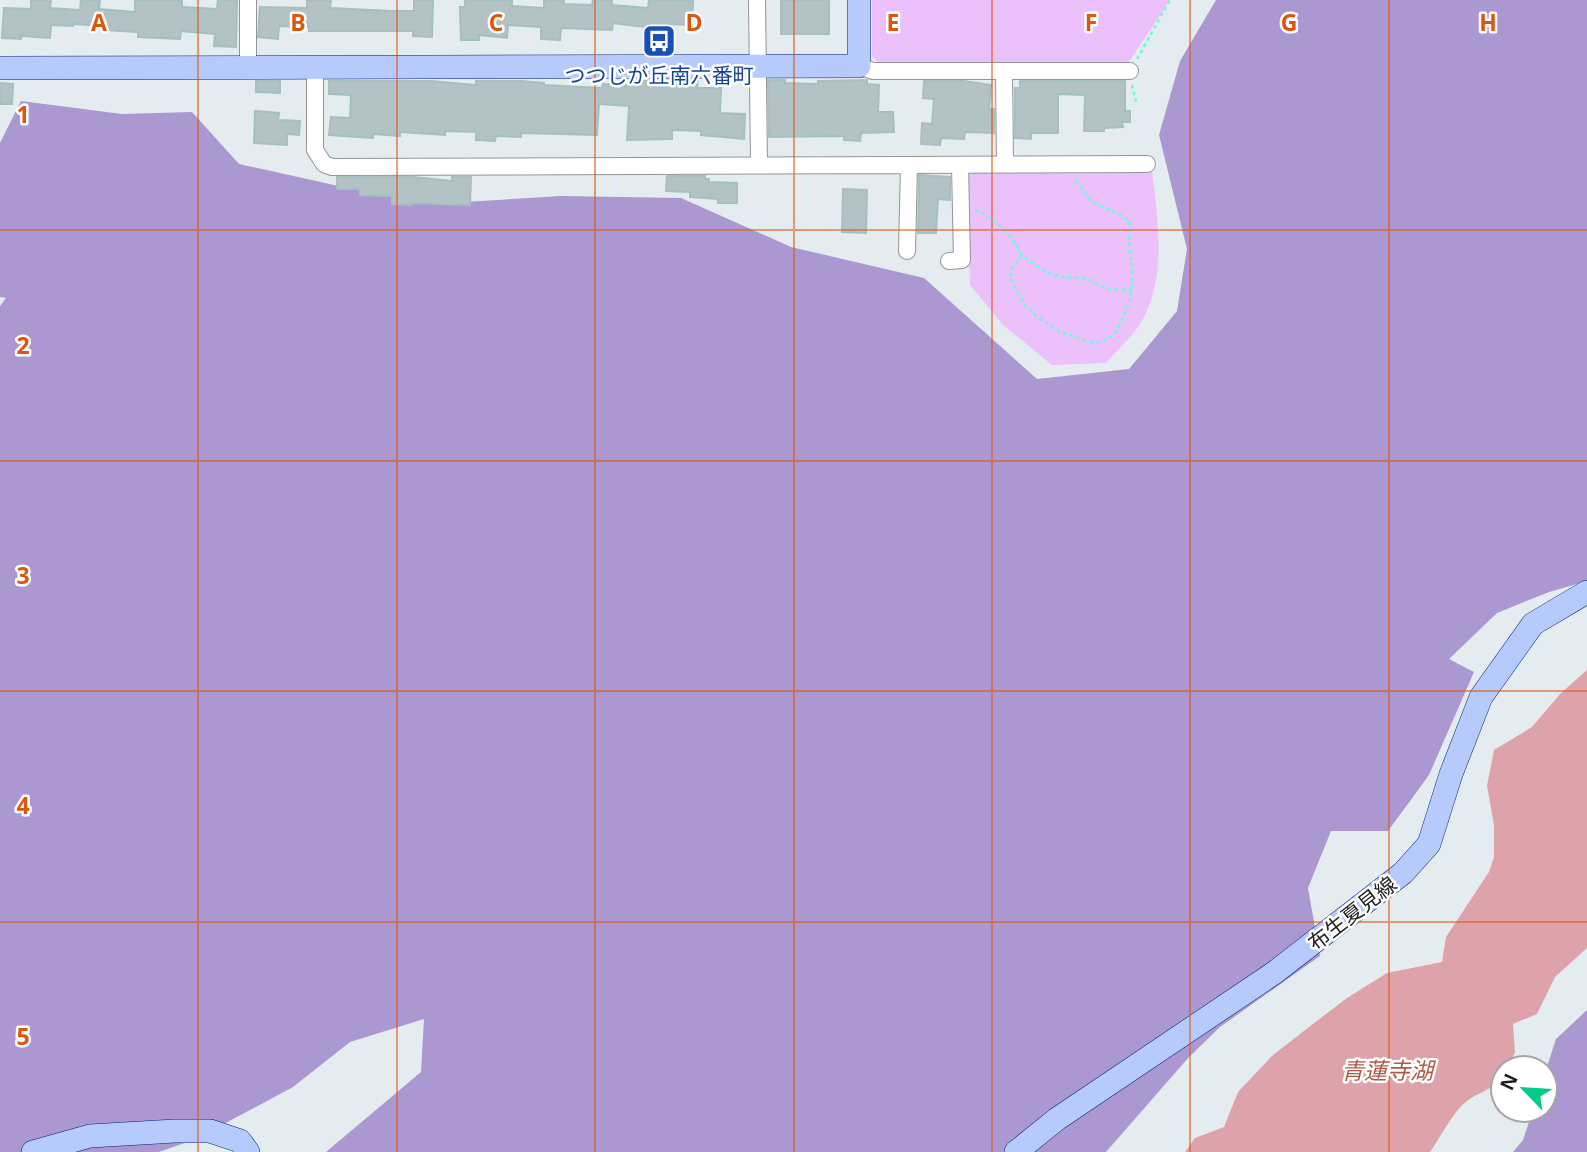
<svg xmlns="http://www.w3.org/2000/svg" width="1587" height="1152" font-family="'Open Sans','Noto Sans JP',sans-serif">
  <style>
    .forest { fill: #ac98d0 }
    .park { fill: #ebc0fb }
    .water { fill: #dea3aa }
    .building { fill: #b3c2c4; stroke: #a6bfc1; stroke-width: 2 }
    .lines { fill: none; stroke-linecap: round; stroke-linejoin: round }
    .street-casing { stroke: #959595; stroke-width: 18 }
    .secondary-casing { stroke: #021e78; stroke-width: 24 }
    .path { stroke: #68fdd9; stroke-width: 2.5; stroke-dasharray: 3.5 3.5; stroke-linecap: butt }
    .street { stroke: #fff; stroke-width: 16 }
    .secondary { stroke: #b6cafb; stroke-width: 23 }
    .grid { fill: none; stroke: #de560d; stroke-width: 2; stroke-opacity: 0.55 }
    .labels { text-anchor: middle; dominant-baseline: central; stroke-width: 5; stroke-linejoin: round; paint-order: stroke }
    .transit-label { font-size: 21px; fill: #164399; stroke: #fff }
    .street-label { font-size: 21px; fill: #1e1e1e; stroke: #fff }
    .water-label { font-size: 23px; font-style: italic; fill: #b05948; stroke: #fff }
    .grid-label { font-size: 23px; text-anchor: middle; font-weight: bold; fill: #de560d; stroke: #fff; stroke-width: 5; stroke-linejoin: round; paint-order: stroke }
  </style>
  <rect width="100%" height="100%" fill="#e4ecef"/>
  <g class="forest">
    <polygon points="1216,0 1587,0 1587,581 1549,592 1497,613 1449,659 1474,672 1429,775 1388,831 1331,831 1308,888 1320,956 1220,1027 1189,1057 1106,1152 326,1152 421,1072 424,1019 350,1042 293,1087 196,1139 159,1152 0,1152 0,306 6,298 0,297 0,143 21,101 122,114 192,112 239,164 384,196 447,203 561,196 681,198 791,247 924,278 1037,379 1129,369 1177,311 1187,249 1159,135 1180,61"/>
    <polygon points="1587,1010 1587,1152 1513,1152 1523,1140 1533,1110 1545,1110 1545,1073 1556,1039"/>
  </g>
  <g class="park">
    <polygon points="872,0 1170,0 1128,63 880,64 872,56"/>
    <path d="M976,171H1152C1158,221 1167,275 1142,321C1133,336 1117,350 1106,363L1052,365L1003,325L970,285L965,181L969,175Z"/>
  </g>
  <path class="water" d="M1587,670V948L1555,977L1537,1014L1513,1024L1515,1053L1507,1068H1503C1503,1087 1480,1091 1467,1101C1454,1110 1440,1138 1430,1152H1185L1195,1138L1224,1127L1238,1092L1273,1055L1309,1027L1347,998L1387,973L1442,962L1446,937L1489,872L1494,857V825L1487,786L1494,750L1532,727L1560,694Z"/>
  <g class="building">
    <polygon points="31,0 51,0 50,8 80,10 81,0 100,0 99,9 135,12 135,0 182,0 182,7 217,9 218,0 237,0 236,47 214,46 215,34 181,31 180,39 138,37 138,32 106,30 106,26 73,24 73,26 51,25 50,38 21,36 21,39 2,38 4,8 31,9"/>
    <polygon points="307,0 331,0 330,8 391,11 414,11 414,0 433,0 432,37 413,36 413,31 309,31 309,27 279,26 278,39 258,37 260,7 307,8"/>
    <polygon points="465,0 512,0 512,6 544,8 544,0 564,0 564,4 592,5 593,0 612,0 612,5 648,8 649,0 693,0 692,25 669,24 668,30 613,23 612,30 561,28 560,40 541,39 541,27 508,25 507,38 479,35 479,40 461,40 460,7 465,7"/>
    <rect x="781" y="0" width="48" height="34"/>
    <polygon points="698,80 697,88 721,88 720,113 745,114 744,139 701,135 701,131 672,130 672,139 627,140 629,106 599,104 597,135 521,133 521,137 496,136 495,141 476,140 476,132 445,131 445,135 400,132 400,136 373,134 373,138 329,135 331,117 350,118 351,95 329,94 329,81 431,81 476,85 476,81 522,81 544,83 544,85 602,88 603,84 628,85 629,81"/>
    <polygon points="768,80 785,80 785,83 818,84 818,81 867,80 867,84 879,85 878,112 893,112 894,132 861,133 860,141 844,140 844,136 769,137"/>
    <polygon points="256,81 280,81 280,93 256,92"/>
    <polygon points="924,81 964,81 991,85 989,109 994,109 994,133 965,132 964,139 941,138 940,145 921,144 922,123 932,124 934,99 923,98"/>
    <polygon points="1020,81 1125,81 1125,111 1130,111 1130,122 1122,122 1123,127 1104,128 1104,131 1084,131 1085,95 1058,94 1058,133 1031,133 1031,139 1015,138 1015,88 1020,88"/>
    <polygon points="0,83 13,84 12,104 0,104"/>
    <polygon points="255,111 279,113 278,120 300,121 299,135 287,134 287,145 254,143"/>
    <polygon points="919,175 950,177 950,200 938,199 936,233 918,233"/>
    <polygon points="667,176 705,176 705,179 709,179 709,182 737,183 737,203 718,203 718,199 690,197 690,192 666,191"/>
    <polygon points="337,177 413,177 452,181 452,177 471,177 470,205 411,203 411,205 392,204 392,196 360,195 360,189 337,189"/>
    <polygon points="843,189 867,190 866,233 842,232"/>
  </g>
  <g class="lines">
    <defs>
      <g id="street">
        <polyline points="757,0 759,164"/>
        <polyline points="315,66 315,150 324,164 332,167 909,165 907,251"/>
        <polyline points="859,66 873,71 1130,71"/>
        <polyline points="248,68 248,0"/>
        <polyline points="1004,71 1005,164"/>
        <polyline points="909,165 1147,164"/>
        <polyline points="949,261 962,260 960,165"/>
      </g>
      <g id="secondary">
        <polyline points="0,68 859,66 859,0"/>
        <polyline points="33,1152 90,1136 175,1131 210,1131 240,1141 248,1152"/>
        <polyline points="1016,1152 1057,1119 1274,973 1403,873 1429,844 1451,774 1481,697 1533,624 1587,592"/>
      </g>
    </defs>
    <use href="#street" class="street-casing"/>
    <use href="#secondary" class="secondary-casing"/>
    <g class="path">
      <polyline points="1137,59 1170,0"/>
      <polyline points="1132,85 1136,102"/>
      <polyline points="975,210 983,213 998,224 1013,240 1022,255 1045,272 1061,277 1086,278 1108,289 1132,290"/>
      <polyline points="1022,255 1012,269 1010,278 1024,304 1037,317 1059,331 1089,342 1101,342 1115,334 1130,302 1133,271 1129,248 1130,222 1123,216 1091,201 1075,179"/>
    </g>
    <use href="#street" class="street"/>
    <use href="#secondary" class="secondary"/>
  </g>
  <path class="grid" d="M198,0V1152M397,0V1152M595,0V1152M794,0V1152M992,0V1152M1190,0V1152M1389,0V1152M0,230H1587M0,461H1587M0,691H1587M0,922H1587"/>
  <defs>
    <symbol id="bus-square" viewBox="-11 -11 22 22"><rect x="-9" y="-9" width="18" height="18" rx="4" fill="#1a4fb4" stroke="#fff"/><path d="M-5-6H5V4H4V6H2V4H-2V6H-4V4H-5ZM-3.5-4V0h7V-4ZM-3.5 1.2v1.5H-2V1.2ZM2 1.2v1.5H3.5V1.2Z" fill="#fff"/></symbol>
  </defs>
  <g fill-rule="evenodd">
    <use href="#bus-square" x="640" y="22" width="38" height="38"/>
  </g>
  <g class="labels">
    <g class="transit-label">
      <text x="659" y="75">つつじが丘南六番町</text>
    </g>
    <g class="street-label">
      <text transform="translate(1352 913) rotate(-38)">布生夏見線</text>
    </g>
    <g class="water-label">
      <text x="1387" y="1070">青蓮寺湖</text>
    </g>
  </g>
  <g class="grid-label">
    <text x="99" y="31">A</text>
    <text x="298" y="31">B</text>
    <text x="496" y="31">C</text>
    <text x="694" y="31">D</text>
    <text x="893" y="31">E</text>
    <text x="1091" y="31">F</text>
    <text x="1289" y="31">G</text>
    <text x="1488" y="31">H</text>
    <text x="23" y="123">1</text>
    <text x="23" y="354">2</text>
    <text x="23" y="584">3</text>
    <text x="23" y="814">4</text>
    <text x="23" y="1045">5</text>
  </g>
  <g transform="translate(1524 1089) rotate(295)"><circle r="33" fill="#ffffff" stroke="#a5a5a5" stroke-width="2"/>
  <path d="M0-5L12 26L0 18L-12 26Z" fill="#00cc86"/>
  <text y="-10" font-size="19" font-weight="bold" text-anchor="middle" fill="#1e1e1e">N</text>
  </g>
</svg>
